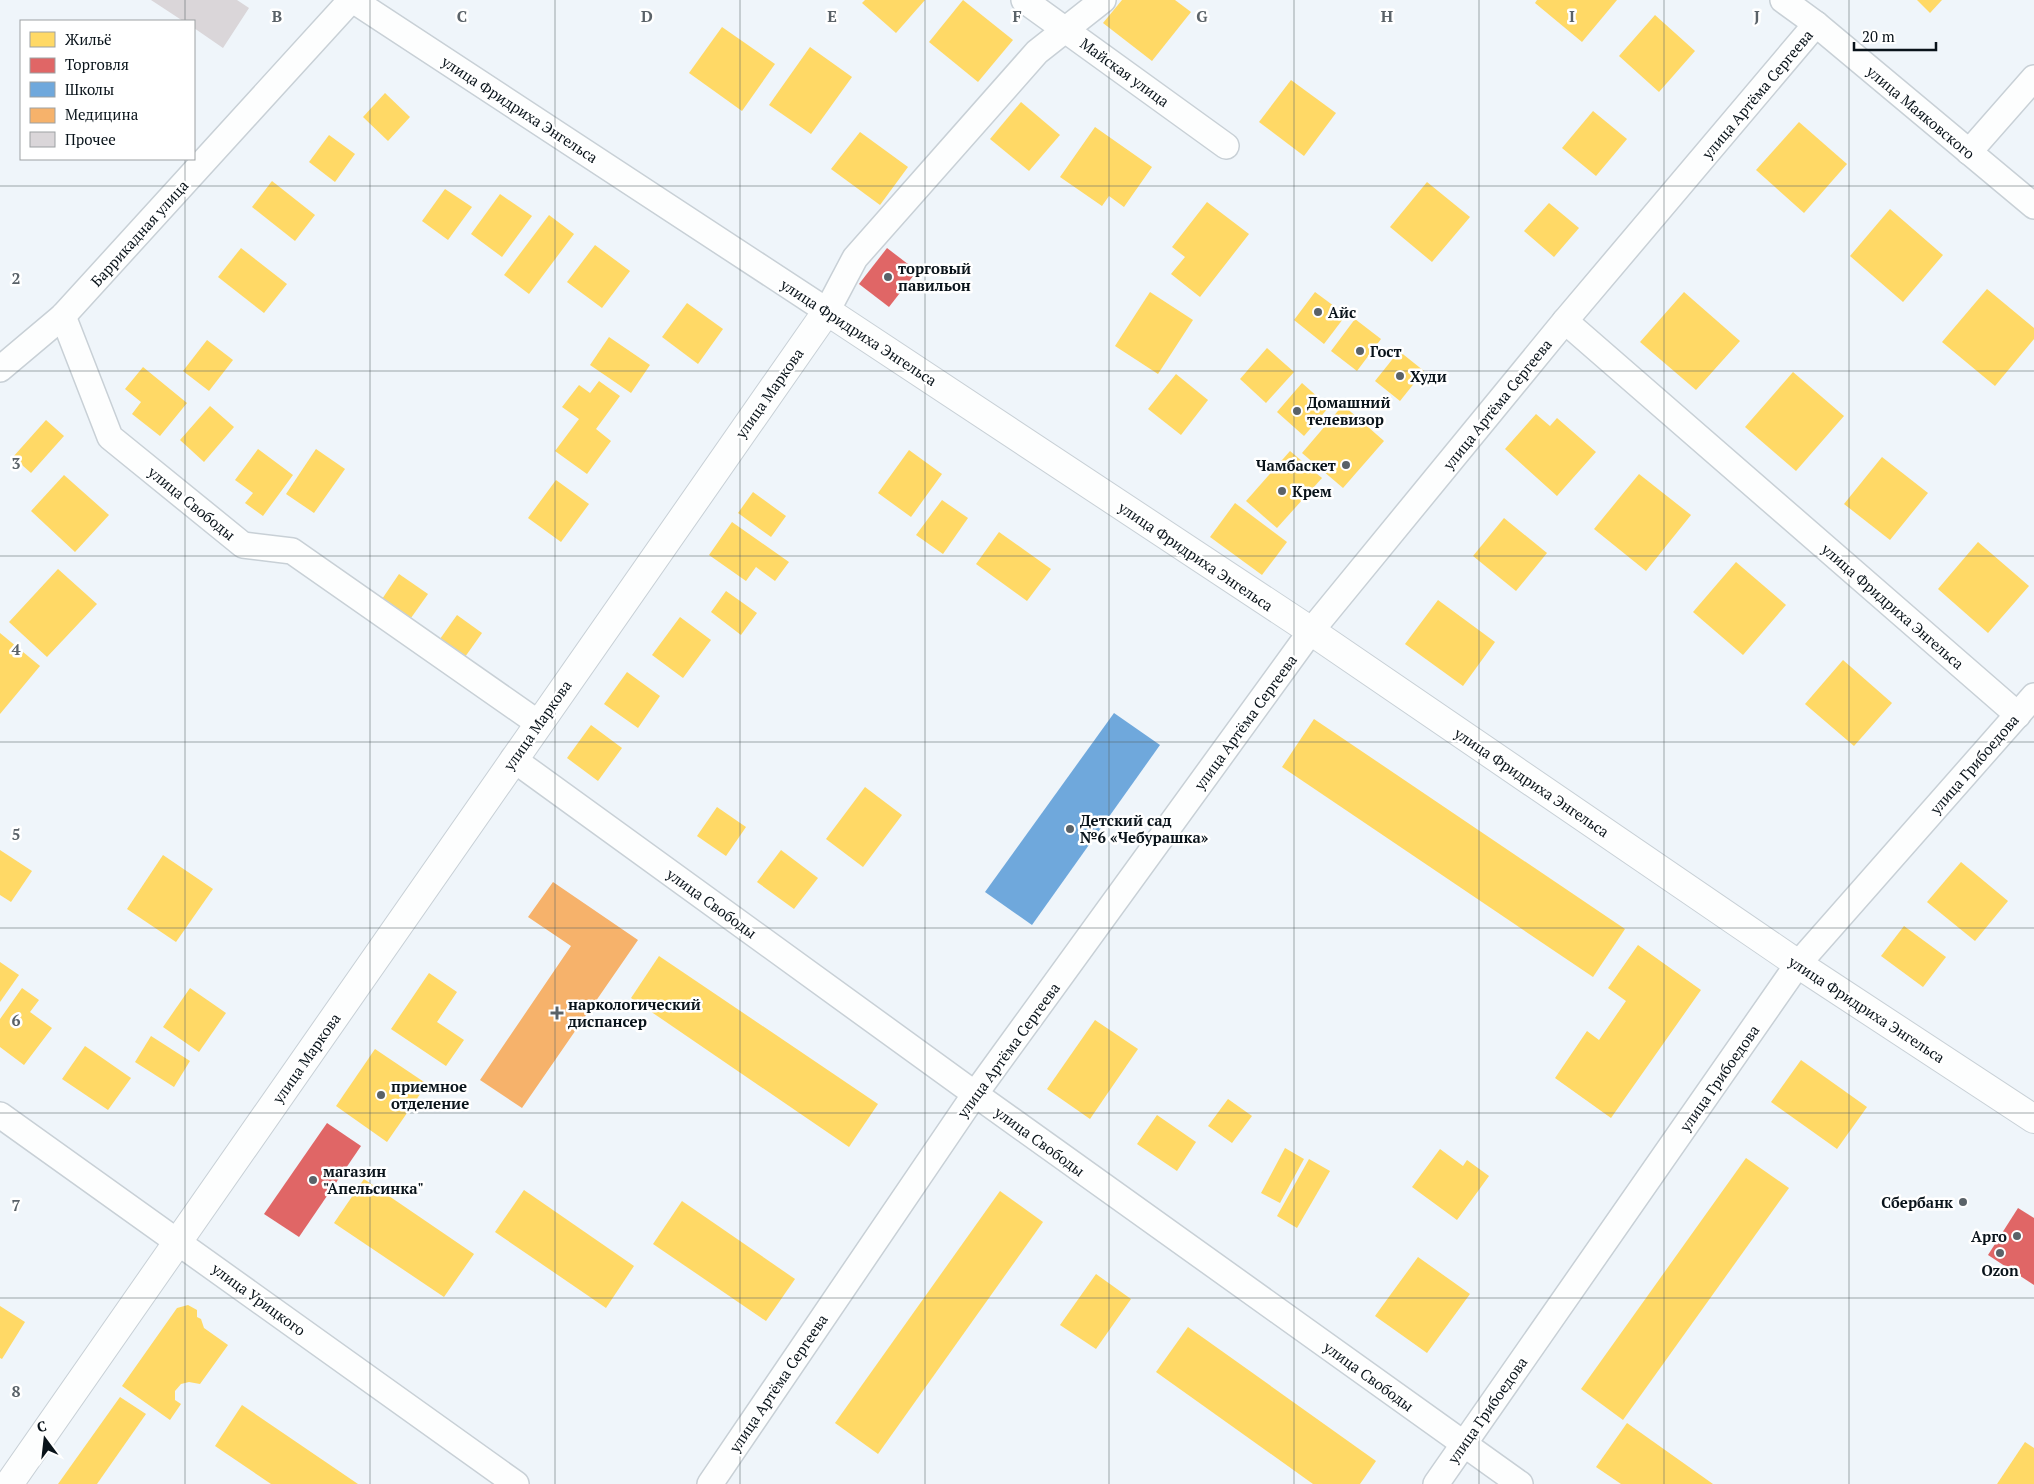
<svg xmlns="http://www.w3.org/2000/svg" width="2034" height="1484" font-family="'PT Serif',serif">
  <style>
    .homes { fill: #ffd966 }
    .shops { fill: #e06666 }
    .schools { fill: #6fa8dc }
    .health { fill: #f6b26b }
    .building { fill: #dad6d9 }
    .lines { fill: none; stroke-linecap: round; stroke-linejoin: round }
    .street-casing { stroke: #c8d0d6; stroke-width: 28 }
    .secondary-casing { stroke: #c8d0d6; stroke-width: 30 }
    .street { stroke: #fdfefe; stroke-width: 25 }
    .secondary { stroke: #fdfefe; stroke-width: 28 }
    .grid { fill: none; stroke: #5a6268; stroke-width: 1; stroke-opacity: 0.55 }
    .poi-dot { fill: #5a6268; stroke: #fff; stroke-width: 2 }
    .labels { text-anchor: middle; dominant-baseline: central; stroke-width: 5; stroke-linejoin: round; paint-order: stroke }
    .street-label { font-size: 15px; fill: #09131a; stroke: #fff }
    .poi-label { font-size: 15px; font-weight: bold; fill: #09131a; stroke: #fff; text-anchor: start }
    .grid-label { font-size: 16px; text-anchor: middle; font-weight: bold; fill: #5a6268; stroke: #fff; stroke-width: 5; stroke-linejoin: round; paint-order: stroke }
  </style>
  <rect width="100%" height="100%" fill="#eff5fa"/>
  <g class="homes">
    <polygon points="865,0 925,0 896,33 862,3"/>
    <polygon points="963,0 1013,40 978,82 929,42"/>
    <polygon points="1122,0 1175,0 1191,12 1152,61 1103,23"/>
    <polygon points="1537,0 1617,0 1582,42 1535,3"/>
    <polygon points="1917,0 1942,0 1930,13"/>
    <polygon points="1655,15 1695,51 1659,92 1619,56"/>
    <polygon points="722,27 775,64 742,111 689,73"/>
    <polygon points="810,47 852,77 811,134 769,105"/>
    <polygon points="1291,80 1336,113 1304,156 1259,122"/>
    <polygon points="385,93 410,117 388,141 363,117"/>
    <polygon points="1021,102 1060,135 1029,171 990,139"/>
    <polygon points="1593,111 1627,139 1596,176 1562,148"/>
    <polygon points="1799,122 1847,164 1804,213 1756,170"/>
    <polygon points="1095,127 1152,167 1124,207 1109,196 1102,206 1060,177"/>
    <polygon points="860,132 908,167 880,205 831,169"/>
    <polygon points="329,135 355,154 335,182 309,162"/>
    <polygon points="272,181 315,215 295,241 252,207"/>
    <polygon points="1427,182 1470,217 1432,262 1390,227"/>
    <polygon points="445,189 472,207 448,240 422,221"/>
    <polygon points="500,194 532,216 502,257 471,234"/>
    <polygon points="1207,202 1249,234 1200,297 1171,274 1185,257 1172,247"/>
    <polygon points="1549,203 1579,228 1554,257 1524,231"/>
    <polygon points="1890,209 1943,255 1903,302 1850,256"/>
    <polygon points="549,215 574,234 529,294 504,275"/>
    <polygon points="595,245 630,271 602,308 567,282"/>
    <polygon points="241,248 287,284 264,313 218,277"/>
    <polygon points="1987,289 2034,328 2034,339 1995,386 1942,342"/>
    <polygon points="1150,292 1193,320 1158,374 1115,346"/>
    <polygon points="1315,292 1346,315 1324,344 1294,320"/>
    <polygon points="1684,292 1740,341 1696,390 1640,342"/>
    <polygon points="687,303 723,329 698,364 662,337"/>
    <polygon points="1355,319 1381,339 1357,371 1331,351"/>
    <polygon points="609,337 650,365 631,393 590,365"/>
    <polygon points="207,340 233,360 209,391 183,371"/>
    <polygon points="1267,348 1294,372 1266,403 1240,379"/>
    <polygon points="1399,351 1424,371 1400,401 1375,381"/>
    <polygon points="143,367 187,403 160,436 132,414 141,402 125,389"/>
    <polygon points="1793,372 1844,416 1796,471 1745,427"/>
    <polygon points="1176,374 1208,400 1181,435 1148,409"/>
    <polygon points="599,381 620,396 596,429 611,441 587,474 555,451 579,419 562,407 579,385 590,393"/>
    <polygon points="1302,383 1329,407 1304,436 1277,412"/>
    <polygon points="1343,405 1384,441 1343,488 1302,453"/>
    <polygon points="210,406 234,427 204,462 180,440"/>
    <polygon points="1536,414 1550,426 1557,418 1596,452 1557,496 1505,449"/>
    <polygon points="46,420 64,436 31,473 13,457"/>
    <polygon points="258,449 293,475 263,516 245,503 253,493 235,480"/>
    <polygon points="316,449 345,469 314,513 286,494"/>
    <polygon points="909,450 942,474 911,517 878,493"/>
    <polygon points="1290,451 1322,478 1277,528 1246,501"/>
    <polygon points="1882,457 1928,493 1890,540 1844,504"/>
    <polygon points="1639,474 1691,515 1646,571 1594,529"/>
    <polygon points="64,475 109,515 75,552 31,511"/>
    <polygon points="556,480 589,504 561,542 528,518"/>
    <polygon points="753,492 786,516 771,537 738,513"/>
    <polygon points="942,500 968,518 943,554 916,535"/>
    <polygon points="1235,503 1287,542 1262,575 1210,537"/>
    <polygon points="1504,518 1547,553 1516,591 1473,556"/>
    <polygon points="732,522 789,562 775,581 756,567 746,581 709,555"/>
    <polygon points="999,532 1051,569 1027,601 976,564"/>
    <polygon points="1978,542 2029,586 1988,633 1938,589"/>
    <polygon points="1736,562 1786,605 1743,655 1693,612"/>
    <polygon points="58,569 97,604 47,657 9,622"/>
    <polygon points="399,574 428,594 406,625 378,605"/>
    <polygon points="726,591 757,613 741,635 711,612"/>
    <polygon points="1438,600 1495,642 1463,686 1405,644"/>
    <polygon points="457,615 482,633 460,664 435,646"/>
    <polygon points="680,617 711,640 683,678 652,655"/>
    <polygon points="0,633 40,666 0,714"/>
    <polygon points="1843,660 1892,703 1854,746 1805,704"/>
    <polygon points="627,672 660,696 638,728 604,704"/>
    <polygon points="1314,719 1625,929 1593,977 1282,767"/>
    <polygon points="591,725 622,748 598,781 567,758"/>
    <polygon points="865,787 902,815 863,867 826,839"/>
    <polygon points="717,807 746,827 726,856 697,836"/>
    <polygon points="0,850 32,871 11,902 0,895"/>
    <polygon points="781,850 818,878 794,909 757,882"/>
    <polygon points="163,855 213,889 176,942 127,909"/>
    <polygon points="1961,862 2008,901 1975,941 1927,902"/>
    <polygon points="1904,926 1946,957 1923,987 1881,956"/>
    <polygon points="1638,945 1701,990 1611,1118 1555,1078 1587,1031 1599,1040 1626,1001 1608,988"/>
    <polygon points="659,956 878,1104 849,1147 631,998"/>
    <polygon points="0,962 19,975 0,1002"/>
    <polygon points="429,973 457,992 437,1022 464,1040 446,1066 391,1029"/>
    <polygon points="22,988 39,1000 30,1012 52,1028 24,1065 0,1047 0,1019"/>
    <polygon points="190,988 226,1013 199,1052 163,1027"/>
    <polygon points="1095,1020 1138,1049 1090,1119 1047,1089"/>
    <polygon points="151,1036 190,1061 174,1087 135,1062"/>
    <polygon points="85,1046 131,1078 108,1110 62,1079"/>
    <polygon points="375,1049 427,1084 387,1142 336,1106"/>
    <polygon points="1801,1060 1867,1107 1837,1149 1771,1102"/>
    <polygon points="1228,1099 1252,1116 1232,1143 1208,1126"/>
    <polygon points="1157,1115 1196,1142 1177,1171 1137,1144"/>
    <polygon points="1285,1148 1304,1159 1280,1203 1261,1193"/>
    <polygon points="1440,1149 1463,1166 1467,1160 1489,1176 1457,1220 1412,1187"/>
    <polygon points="1746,1158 1789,1188 1623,1420 1581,1389"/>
    <polygon points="1309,1159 1330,1171 1297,1228 1277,1216"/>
    <polygon points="364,1179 474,1254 444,1297 334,1223"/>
    <polygon points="524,1190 634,1266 606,1308 495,1232"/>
    <polygon points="1000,1191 1043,1222 878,1454 835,1423"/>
    <polygon points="682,1201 795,1279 766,1321 653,1244"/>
    <polygon points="1418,1257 1470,1294 1427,1353 1375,1316"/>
    <polygon points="1096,1274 1131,1299 1096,1349 1060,1325"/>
    <polygon points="188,1305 197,1310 197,1317 201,1319 204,1328 228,1345 200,1384 189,1382 181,1384 175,1391 175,1400 181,1404 170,1420 122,1386 177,1308"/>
    <polygon points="0,1306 25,1322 2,1359 0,1358"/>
    <polygon points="1188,1327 1376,1461 1360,1484 1313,1484 1156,1372"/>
    <polygon points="120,1397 146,1414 97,1484 58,1484"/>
    <polygon points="242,1405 358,1484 271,1484 215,1446"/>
    <polygon points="1627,1423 1713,1484 1621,1484 1596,1467"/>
    <polygon points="2025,1442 2034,1448 2034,1484 1997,1484"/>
  </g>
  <g class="shops">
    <polygon points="887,248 917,271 889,307 859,284"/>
    <polygon points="327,1123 361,1146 299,1237 264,1214"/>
    <polygon points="2018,1208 2034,1218 2034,1285 1988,1255"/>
  </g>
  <polygon class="schools" points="1114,713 1160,745 1032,925 985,892"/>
  <polygon class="health" points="553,882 638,940 522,1108 480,1080 571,946 528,917"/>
  <polygon class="building" points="151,0 237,0 249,8 223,48 194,28 194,21 183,21"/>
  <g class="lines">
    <defs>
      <g id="street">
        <polyline points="353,0 827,311 855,258 1037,52 1103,0"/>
        <polyline points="1024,0 1226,146"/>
        <polyline points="1783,0 1816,24 2034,206"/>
        <polyline points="1969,152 2034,78"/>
        <polyline points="63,316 110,437 243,545 292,551 538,723"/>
        <polyline points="1565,321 2018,715"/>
        <polyline points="0,369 63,316 351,0"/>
        <polyline points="513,759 975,1094 1520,1484"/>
        <polyline points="0,1115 516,1484"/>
        <polyline points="710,1484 975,1094 1311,631 1565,321 1816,24"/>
        <polyline points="1436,1484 1798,964 2034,696"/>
      </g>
      <polyline id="secondary" points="9,1484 827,311 1311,631 1798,964 2034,1119"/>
    </defs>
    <use href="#street" class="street-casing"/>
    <use href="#secondary" class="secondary-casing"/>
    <use href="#street" class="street"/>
    <use href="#secondary" class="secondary"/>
  </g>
  <path class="grid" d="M185,0V21M370,0V1484M555,0V1484M740,0V1484M925,0V1484M1109,0V1484M1294,0V1484M1479,0V1484M1664,0V1484M1849,0V1484M185,159V1484M0,186H2034M0,371H2034M0,556H2034M0,742H2034M0,928H2034M0,1113H2034M0,1298H2034"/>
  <g class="poi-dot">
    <circle cx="888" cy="277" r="5"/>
    <circle cx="1318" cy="312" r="5"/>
    <circle cx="1360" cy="351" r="5"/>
    <circle cx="1400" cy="376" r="5"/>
    <circle cx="1297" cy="411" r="5"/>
    <circle cx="1346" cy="465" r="5"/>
    <circle cx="1282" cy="491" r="5"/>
    <circle cx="1070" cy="829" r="5"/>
    <path d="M554.5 1005.5h5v5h5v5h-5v5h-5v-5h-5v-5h5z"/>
    <circle cx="381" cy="1095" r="5"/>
    <circle cx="313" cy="1180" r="5"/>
    <circle cx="1963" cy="1202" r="5"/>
    <circle cx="2017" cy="1236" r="5"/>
    <circle cx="2000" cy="1253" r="5"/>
  </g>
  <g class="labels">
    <g class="street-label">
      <text transform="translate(1125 72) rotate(36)">Майская улица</text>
      <text transform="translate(1757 94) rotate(-50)">улица Артёма Сергеева</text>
      <text transform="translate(520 109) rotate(33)">улица Фридриха Энгельса</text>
      <text transform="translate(1921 112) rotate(40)">улица Маяковского</text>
      <text transform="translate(139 233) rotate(-48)">Баррикадная улица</text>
      <text transform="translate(859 332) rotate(33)">улица Фридриха Энгельса</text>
      <text transform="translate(769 393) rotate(-55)">улица Маркова</text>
      <text transform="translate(1497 404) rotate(-51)">улица Артёма Сергеева</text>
      <text transform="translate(192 503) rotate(39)">улица Свободы</text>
      <text transform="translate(1196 556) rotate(34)">улица Фридриха Энгельса</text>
      <text transform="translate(1893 606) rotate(41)">улица Фридриха Энгельса</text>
      <text transform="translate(1245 722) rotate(-54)">улица Артёма Сергеева</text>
      <text transform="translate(537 725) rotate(-55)">улица Маркова</text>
      <text transform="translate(1974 764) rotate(-49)">улица Грибоедова</text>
      <text transform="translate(1532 782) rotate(34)">улица Фридриха Энгельса</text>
      <text transform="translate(712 903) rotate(36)">улица Свободы</text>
      <text transform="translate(1867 1009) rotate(33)">улица Фридриха Энгельса</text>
      <text transform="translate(1008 1050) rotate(-54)">улица Артёма Сергеева</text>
      <text transform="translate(306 1058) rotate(-55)">улица Маркова</text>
      <text transform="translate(1719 1078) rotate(-55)">улица Грибоедова</text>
      <text transform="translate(1040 1141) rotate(36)">улица Свободы</text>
      <text transform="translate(259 1299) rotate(36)">улица Урицкого</text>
      <text transform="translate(1369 1376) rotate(36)">улица Свободы</text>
      <text transform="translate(778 1383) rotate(-56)">улица Артёма Сергеева</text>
      <text transform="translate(1487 1410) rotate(-55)">улица Грибоедова</text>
    </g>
    <g class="poi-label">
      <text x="898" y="268">торговый<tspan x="898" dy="17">павильон</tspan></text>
      <text x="1328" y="312">Айс</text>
      <text x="1370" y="351">Гост</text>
      <text x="1410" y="376">Худи</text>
      <text x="1307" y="402">Домашний<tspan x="1307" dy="17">телевизор</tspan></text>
      <text x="1336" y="465" text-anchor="end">Чамбаскет</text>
      <text x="1292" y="491">Крем</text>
      <text x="1080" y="820">Детский сад<tspan x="1080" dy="17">№6 «Чебурашка»</tspan></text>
      <text x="568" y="1004">наркологический<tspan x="568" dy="17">диспансер</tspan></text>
      <text x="391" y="1086">приемное<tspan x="391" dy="17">отделение</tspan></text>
      <text x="323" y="1171">магазин<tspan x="323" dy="17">"Апельсинка"</tspan></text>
      <text x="1953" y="1202" text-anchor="end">Сбербанк</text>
      <text x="2007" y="1236" text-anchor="end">Арго</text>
      <text x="2000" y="1270" text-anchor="middle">Ozon</text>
    </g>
  </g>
  <g class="grid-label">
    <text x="277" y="22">B</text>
    <text x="462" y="22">C</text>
    <text x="647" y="22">D</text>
    <text x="832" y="22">E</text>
    <text x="1017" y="22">F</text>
    <text x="1202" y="22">G</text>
    <text x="1387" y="22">H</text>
    <text x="1572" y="22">I</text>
    <text x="1757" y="22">J</text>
    <text x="16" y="284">2</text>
    <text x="16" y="469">3</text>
    <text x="16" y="655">4</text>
    <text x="16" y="840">5</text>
    <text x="16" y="1026">6</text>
    <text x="16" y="1211">7</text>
    <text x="16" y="1397">8</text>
  </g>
  <rect x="20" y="20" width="175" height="140" fill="#ffffff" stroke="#9da1a3"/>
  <rect x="30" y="32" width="25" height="15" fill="#ffd966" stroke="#9da1a3"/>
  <text x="65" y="45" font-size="15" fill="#09131a">Жильё</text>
  <rect x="30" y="58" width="25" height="15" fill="#e06666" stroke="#9da1a3"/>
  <text x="65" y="70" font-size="15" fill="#09131a">Торговля</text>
  <rect x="30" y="82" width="25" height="15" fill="#6fa8dc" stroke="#9da1a3"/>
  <text x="65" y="95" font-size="15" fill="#09131a">Школы</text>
  <rect x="30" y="108" width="25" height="15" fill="#f6b26b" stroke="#9da1a3"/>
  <text x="65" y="120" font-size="15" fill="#09131a">Медицина</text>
  <rect x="30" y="132" width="25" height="15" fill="#dad6d9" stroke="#9da1a3"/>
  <text x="65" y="145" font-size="15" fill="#09131a">Прочее</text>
  <g transform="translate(45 1439) rotate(345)" stroke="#ffffff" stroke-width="4" paint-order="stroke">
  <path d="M0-4L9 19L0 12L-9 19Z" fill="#09131a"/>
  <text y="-8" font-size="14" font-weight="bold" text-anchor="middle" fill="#09131a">С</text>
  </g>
  <path d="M1854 42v8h82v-8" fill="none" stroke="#09131a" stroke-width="2.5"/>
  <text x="1862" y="42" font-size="15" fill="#09131a" stroke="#ffffff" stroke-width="4" paint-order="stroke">20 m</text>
</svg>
